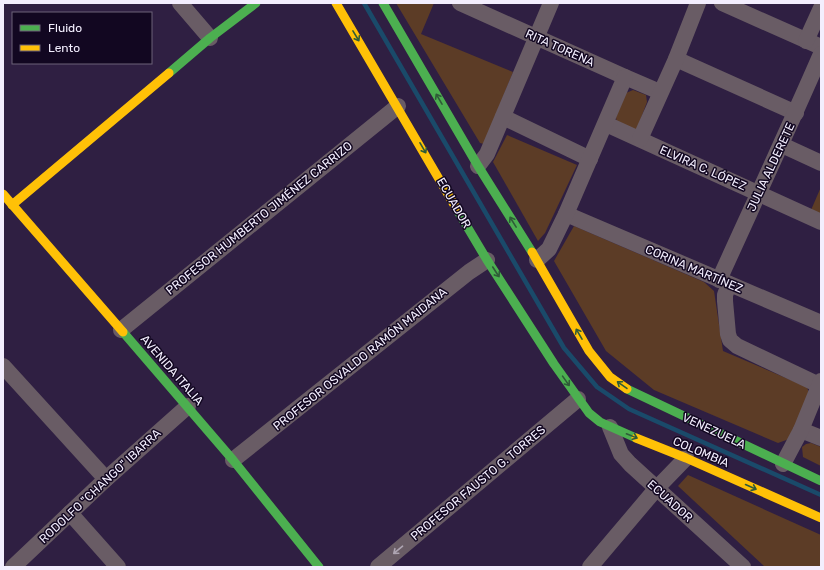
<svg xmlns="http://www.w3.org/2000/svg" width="824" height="570" font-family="Rubik,sans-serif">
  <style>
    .green { fill: #5c3c26 }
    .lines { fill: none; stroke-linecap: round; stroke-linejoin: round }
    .stream { stroke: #1a4a6a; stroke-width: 4.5 }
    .street { stroke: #695c65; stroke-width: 16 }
    .fast { stroke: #4caf50; stroke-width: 9 }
    .slow { stroke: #ffc107; stroke-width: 9 }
    .oneway { stroke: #2f5b38 }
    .oneway2 { stroke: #aea5b2 }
    .labels { text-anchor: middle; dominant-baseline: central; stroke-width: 3; stroke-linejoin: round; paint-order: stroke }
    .street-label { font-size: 12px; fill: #f3eefe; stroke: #120721 }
  </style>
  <rect width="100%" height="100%" fill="#2f1f42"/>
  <g class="green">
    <polygon points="396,3 434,3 421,34 513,72 484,144 480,143"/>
    <polygon points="633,90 646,95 647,102 637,129 630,131 617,125 616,117 626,93"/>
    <polygon points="507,135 577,165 545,233 538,241 493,162"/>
    <polygon points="821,187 821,215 811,210"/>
    <polygon points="574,226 704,282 714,291 723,351 807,387 810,396 789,439 778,443 654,390 606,351 554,261"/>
    <polygon points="811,443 821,447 821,466 803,457 802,447 806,444"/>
    <polygon points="688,475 821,535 821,567 765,567 678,486"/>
  </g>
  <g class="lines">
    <polyline class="stream" points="364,3 564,348 597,387 629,409 821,495"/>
    <g class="street">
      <polyline points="180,3 210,38"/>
      <polyline points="460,3 625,77 660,92"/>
      <polyline points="722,3 821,47"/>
      <polyline points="806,41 821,8"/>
      <polyline points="676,59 796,113"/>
      <polyline points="503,117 590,159"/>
      <polyline points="606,124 821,222"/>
      <polyline points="640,139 676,59 698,3"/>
      <polyline points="782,145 821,163"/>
      <polyline points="478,166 487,154 551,3"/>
      <polyline points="566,214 821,323"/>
      <polyline points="537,260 549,249 566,214 625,77"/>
      <path d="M719,280C753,205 788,130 821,54"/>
      <polyline points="729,284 725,295 725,301 728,334 730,340 737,346 819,385"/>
      <polyline points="121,330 398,106"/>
      <polyline points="3,366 106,479"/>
      <polyline points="610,427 621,454 630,464 743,567"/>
      <polyline points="801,430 821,438"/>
      <polyline points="233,460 469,272 487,260"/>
      <polyline points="783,464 801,430 821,381"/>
      <polyline points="70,513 118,567"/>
      <polyline points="13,567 106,479 188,406"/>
      <polyline points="378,567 578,399"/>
      <polyline points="590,567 656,489 686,458"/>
    </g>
    <g class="fast">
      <polyline points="383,3 478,166 532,252"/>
      <polyline points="169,73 210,38 256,3"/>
      <polyline points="456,208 487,260 554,364 589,413 600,422 636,438"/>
      <polyline points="123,332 233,460 319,567"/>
      <polyline points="627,389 821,481"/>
    </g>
    <g class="slow">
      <polyline points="336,3 456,208"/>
      <polyline points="3,194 123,332"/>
      <polyline points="12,205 169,73"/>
      <polyline points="532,252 589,351 610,377 627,389"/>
      <polyline points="636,438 686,458 821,518"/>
    </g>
  </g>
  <defs><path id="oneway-shaft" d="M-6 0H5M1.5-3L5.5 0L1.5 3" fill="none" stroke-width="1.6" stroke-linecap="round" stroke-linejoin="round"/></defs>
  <g class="oneway">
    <use href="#oneway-shaft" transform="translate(356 36) rotate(59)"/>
    <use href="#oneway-shaft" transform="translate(439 99) rotate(-120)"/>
    <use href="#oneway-shaft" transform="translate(423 148) rotate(60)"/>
    <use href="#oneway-shaft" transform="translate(513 222) rotate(-122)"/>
    <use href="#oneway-shaft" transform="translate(496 272) rotate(57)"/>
    <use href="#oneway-shaft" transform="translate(579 334) rotate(-120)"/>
    <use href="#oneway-shaft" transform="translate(566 381) rotate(55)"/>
    <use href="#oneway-shaft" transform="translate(622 385) rotate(-145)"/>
    <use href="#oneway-shaft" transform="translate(632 436) rotate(22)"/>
    <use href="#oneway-shaft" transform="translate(751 487) rotate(24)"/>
  </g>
  <use class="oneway2" href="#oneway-shaft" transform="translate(398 550) rotate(140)"/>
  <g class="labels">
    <g class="street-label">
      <text transform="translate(560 48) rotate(24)">RITA TORENA</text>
      <text transform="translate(771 167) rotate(-65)">JULIA ALDERETE</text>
      <text transform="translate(703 168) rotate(24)">ELVIRA C. LÓPEZ</text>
      <text transform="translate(454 203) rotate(60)">ECUADOR</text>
      <text transform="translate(259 218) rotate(-39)">PROFESOR HUMBERTO JIMÉNEZ CARRIZO</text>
      <text transform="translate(694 269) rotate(23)">CORINA MARTÍNEZ</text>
      <text transform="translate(360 359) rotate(-39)">PROFESOR OSVALDO RAMÓN MAIDANA</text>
      <text transform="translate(172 370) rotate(49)">AVENIDA ITALIA</text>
      <text transform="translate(714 431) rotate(25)">VENEZUELA</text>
      <text transform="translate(701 452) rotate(23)">COLOMBIA</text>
      <text transform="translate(478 483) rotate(-40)">PROFESOR FAUSTO G. TORRES</text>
      <text transform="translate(100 486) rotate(-43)">RODOLFO "CHANGO" IBARRA</text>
      <text transform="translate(670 501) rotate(42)">ECUADOR</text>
    </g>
  </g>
  <rect width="824" height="570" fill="none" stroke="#f3eefe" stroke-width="8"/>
  <rect x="12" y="12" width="140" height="52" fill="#120721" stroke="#6c6379"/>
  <rect x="20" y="25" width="20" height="6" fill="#4caf50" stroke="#6c6379"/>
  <text x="48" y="32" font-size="12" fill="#f3eefe">Fluido</text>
  <rect x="20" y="45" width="20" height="6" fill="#ffc107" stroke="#6c6379"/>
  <text x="48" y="52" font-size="12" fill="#f3eefe">Lento</text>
</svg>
